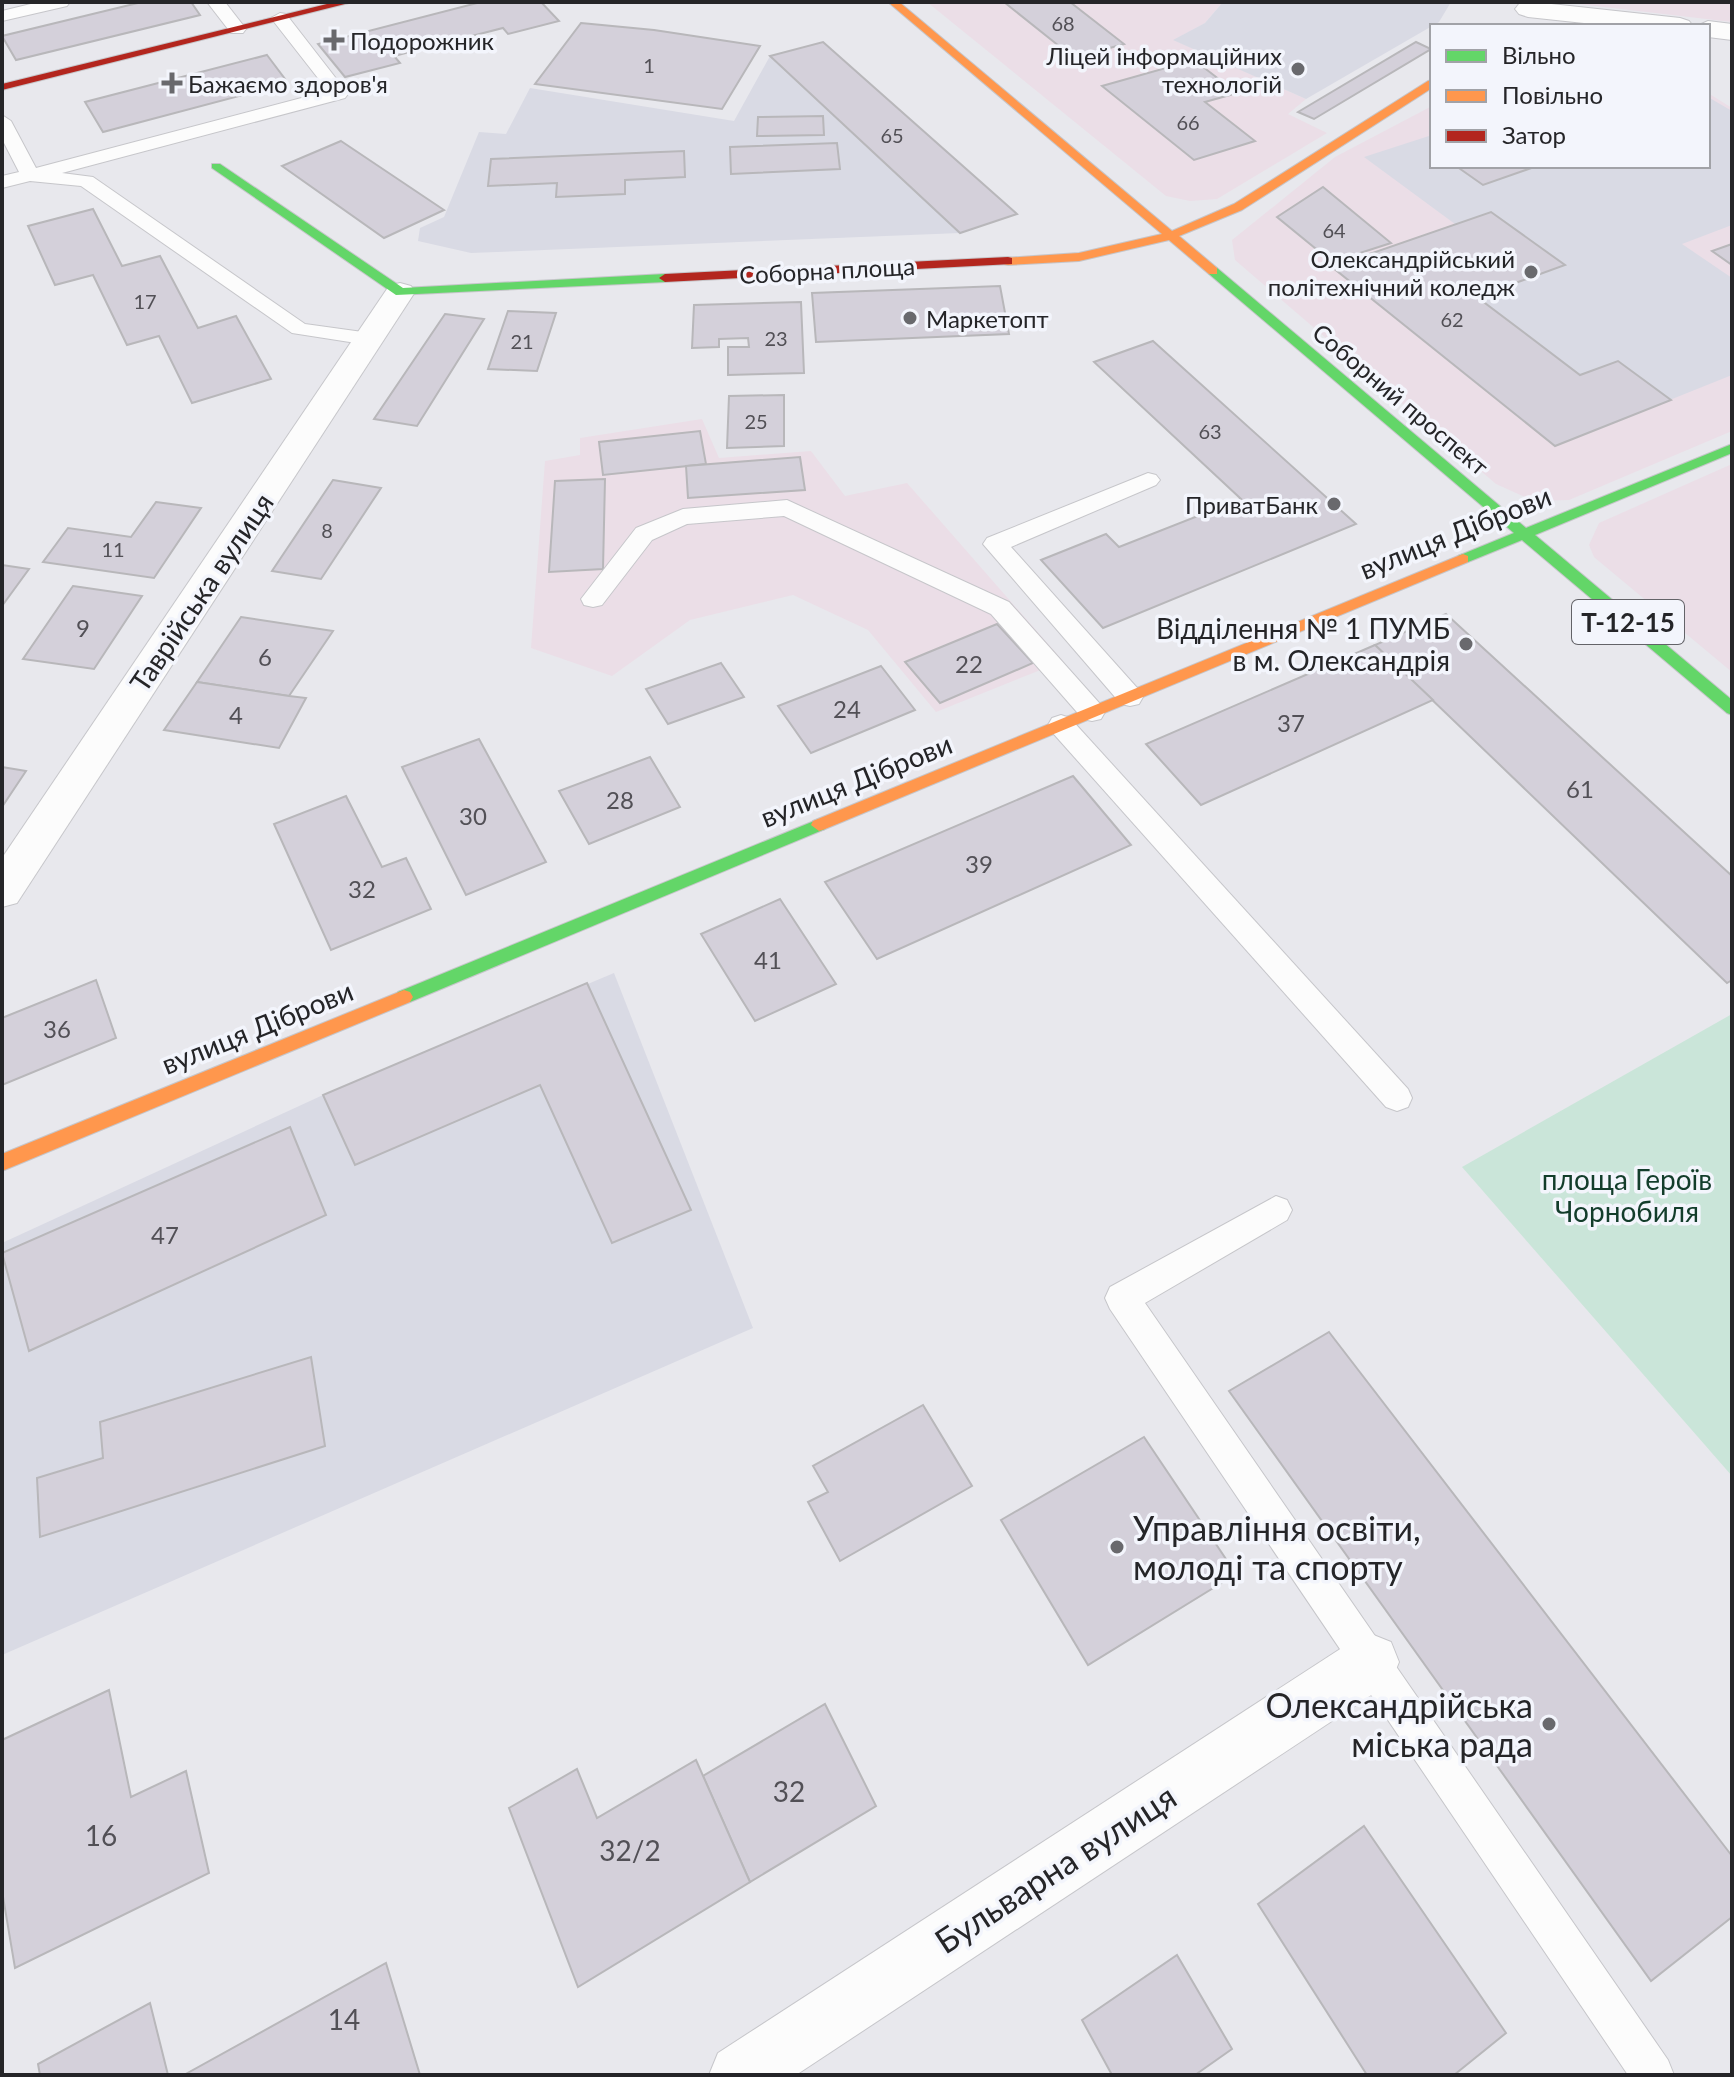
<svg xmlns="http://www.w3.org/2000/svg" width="1734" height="2077" font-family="Lato,sans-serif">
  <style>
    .commercial { fill: #ebdee7 }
    .built { fill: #d9dae4 }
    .green { fill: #cae5d9 }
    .building { fill: #d4d0da; stroke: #b8b7ba; stroke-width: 2 }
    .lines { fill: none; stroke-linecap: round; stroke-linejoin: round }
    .lane-casing { stroke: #c6c6ca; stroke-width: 2 }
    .street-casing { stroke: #c6c6ca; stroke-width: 2 }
    .fast-casing { stroke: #c6c6ca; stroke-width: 2 }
    .slow-casing { stroke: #c6c6ca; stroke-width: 2 }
    .jam-casing { stroke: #c6c6ca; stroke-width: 2 }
    .lane { fill: #fcfcfc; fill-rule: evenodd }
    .street { fill: #fcfcfc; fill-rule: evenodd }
    .fast { fill: #63d668; fill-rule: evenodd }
    .slow { fill: #ff974d; fill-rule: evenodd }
    .jam { fill: #b3261e; fill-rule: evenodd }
    .poi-dot { fill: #69696d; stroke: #f3f5fc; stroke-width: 3 }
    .labels { text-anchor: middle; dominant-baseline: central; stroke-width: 7; stroke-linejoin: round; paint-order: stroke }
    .far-number-label { font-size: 20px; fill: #525056 }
    .far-poi-label { font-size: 24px; fill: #252528; stroke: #f3f5fc; text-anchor: start }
    .far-street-label { font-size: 24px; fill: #252528; stroke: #f3f5fc }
    .number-label { font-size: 24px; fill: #525056 }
    .shield { fill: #f3f5fc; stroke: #636368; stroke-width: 2 }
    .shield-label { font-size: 26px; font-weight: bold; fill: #252528 }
    .street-label { font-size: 28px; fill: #252528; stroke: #f3f5fc }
    .poi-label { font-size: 28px; fill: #252528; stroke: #f3f5fc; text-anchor: end }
    .park-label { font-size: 28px; fill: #133d2b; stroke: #f3f5fc }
    .near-number-label { font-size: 28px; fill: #525056 }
    .near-poi-label { font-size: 34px; fill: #252528; stroke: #f3f5fc; text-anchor: start }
    .near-street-label { font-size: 34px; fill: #252528; stroke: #f3f5fc }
  </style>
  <rect width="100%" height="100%" fill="#e8e8ed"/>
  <g class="commercial">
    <polygon points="927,2 1223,2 1205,23 1174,40 1306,99 1288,114 1327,133 1217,199 1190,201 1166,196"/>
    <polygon points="1575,2 1732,2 1732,22 1579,4"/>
    <polygon points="1708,93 1732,108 1732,431 1569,500 1534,501 1496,484 1235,260 1232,240 1335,157 1432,106 1432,166 1708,166"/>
    <polygon points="702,419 719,458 811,451 845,496 907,483 1063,661 936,712 868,630 793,595 690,620 612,676 531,648 545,461 580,455 580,438"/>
    <polygon points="1732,464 1732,672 1594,557 1589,545 1599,523"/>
  </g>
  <g class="built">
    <polygon points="1223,2 1451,2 1439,22 1306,99 1173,40 1205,23"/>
    <polygon points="770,56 960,233 471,253 418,241 420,228 444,217 479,132 506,134 530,88 734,121"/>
    <polygon points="1708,97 1732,111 1732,225 1682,244 1732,278 1732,375 1555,446 1332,267 1455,224 1364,157 1432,135 1432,166 1708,166"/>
    <polygon points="614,973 753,1328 2,1655 2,1243 323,1095"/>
  </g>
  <polygon class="green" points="1732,1014 1732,1476 1462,1167"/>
  <g class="building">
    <polygon points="142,2 191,2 200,15 16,60 2,36"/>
    <polygon points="481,2 541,2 559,21 508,34 503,28 394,56 400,63 345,77 318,44"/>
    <polygon points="1004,2 1070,2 1124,44 1074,58"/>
    <polygon points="581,23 654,30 760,46 722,109 535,84"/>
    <polygon points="823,42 1017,214 960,233 770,56"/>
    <polygon points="1416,42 1431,49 1314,119 1298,112"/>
    <polygon points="267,55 288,83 103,132 85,102"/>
    <polygon points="1194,60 1237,93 1205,102 1255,141 1194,160 1102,86"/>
    <polygon points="823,116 824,135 757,136 758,117"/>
    <polygon points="341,141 444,210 384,238 282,166"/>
    <polygon points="837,143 840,169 731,174 730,147"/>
    <polygon points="684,151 685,177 625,180 625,194 556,197 557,183 488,186 491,159"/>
    <polygon points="1456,166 1537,166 1483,185"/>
    <polygon points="1323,187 1391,243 1332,262 1277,217"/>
    <polygon points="93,209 122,266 160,256 198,328 236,316 271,379 192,403 159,336 127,345 93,275 55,285 28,226"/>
    <polygon points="1491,212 1565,265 1477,297 1580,375 1618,361 1671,400 1555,446 1332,267"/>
    <polygon points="1732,244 1732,265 1712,251"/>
    <polygon points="1000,286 1009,334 816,342 812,293"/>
    <polygon points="801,302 804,373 728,375 728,347 749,347 748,338 719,339 719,347 692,348 694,305"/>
    <polygon points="508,311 556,313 537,371 488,369"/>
    <polygon points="445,314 484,319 417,426 374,419"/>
    <polygon points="1153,341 1356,524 1103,628 1041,560 1106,534 1119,547 1241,499 1094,362"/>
    <polygon points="784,395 784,446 727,448 729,396"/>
    <polygon points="700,431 706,464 603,475 599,442"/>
    <polygon points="800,457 805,490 688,498 686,466"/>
    <polygon points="605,479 603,569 549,572 555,481"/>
    <polygon points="333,480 381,488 321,579 272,571"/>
    <polygon points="156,502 201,508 154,578 43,562 68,528 131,537"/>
    <polygon points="2,565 29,569 2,606"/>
    <polygon points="73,586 142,596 94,669 23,659"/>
    <polygon points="1446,614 1732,876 1732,980 1727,983 1375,645"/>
    <polygon points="241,617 333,631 289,696 197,682"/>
    <polygon points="997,624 1033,663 940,703 905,662"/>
    <polygon points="1375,645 1433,700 1201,805 1146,744"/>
    <polygon points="721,663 744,697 668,724 646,689"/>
    <polygon points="881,666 915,710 811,753 778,706"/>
    <polygon points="197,682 289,696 306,698 279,748 164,730"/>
    <polygon points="479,739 546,862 466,895 402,767"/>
    <polygon points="650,757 680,807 589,844 559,791"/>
    <polygon points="2,767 26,771 2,807"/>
    <polygon points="1073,776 1131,845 877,959 825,882"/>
    <polygon points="346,796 382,867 406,858 431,909 331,950 274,824"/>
    <polygon points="780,899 836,984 755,1021 701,934"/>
    <polygon points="96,980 116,1038 2,1085 2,1018"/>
    <polygon points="587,983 691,1210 612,1243 540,1085 355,1165 323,1095"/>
    <polygon points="290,1127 326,1215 29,1351 2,1253"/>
    <polygon points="1329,1332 1732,1856 1732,1917 1651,1981 1229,1391"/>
    <polygon points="311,1357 325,1446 40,1537 37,1478 103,1458 100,1422"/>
    <polygon points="923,1405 972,1486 840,1561 808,1502 828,1492 813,1466"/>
    <polygon points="1144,1437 1236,1574 1088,1665 1001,1520"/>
    <polygon points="109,1690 131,1797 186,1771 209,1873 15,1968 2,1891 2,1740"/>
    <polygon points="825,1704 876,1806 750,1882 703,1776"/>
    <polygon points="696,1760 750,1882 578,1987 509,1808 577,1769 597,1818"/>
    <polygon points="1364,1826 1506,2033 1454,2075 1367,2075 1258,1904"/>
    <polygon points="1177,1955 1232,2049 1195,2075 1112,2075 1082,2020"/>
    <polygon points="386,1963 420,2075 184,2075"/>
    <polygon points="150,2003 168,2075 40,2075 38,2064"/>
  </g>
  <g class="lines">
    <defs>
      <g id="lane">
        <polygon points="39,2 70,2 67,6 2,21 2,11"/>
        <polygon points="207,2 225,2 246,29 243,33 231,33"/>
        <polygon points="280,13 286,14 345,90 348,94 345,98 62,173 93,177 305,324 377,334 380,339 377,344 369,345 292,333 81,186 30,181 2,188 2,176 19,172 2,139 2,115 11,121 36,168 328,91 271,18"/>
        <polygon points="1148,473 1156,475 1160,480 1156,485 1011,547 1139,690 1143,697 1139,704 1130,706 1121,704 983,544 987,538"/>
        <polygon points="787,500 1009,602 1101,705 1105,712 1101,719 1092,721 1083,719 991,614 784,516 687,524 652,540 602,605 593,607 584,605 581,599 636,528 683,509"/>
        <polygon points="1061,715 1070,718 1408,1089 1412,1098 1408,1107 1397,1111 1386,1107 1052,732 1048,725 1052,718"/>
        <polygon points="1276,1196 1287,1200 1292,1210 1287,1220 1145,1303 1668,2060 1674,2075 1628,2075 1110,1309 1105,1298 1110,1287"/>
      </g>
      <g id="street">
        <polygon points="1533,2 1680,18 1689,21 1693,26 1612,26 1528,17 1519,14 1515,9 1519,4"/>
        <polygon points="1708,21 1732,24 1732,40 1708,37 1708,26 1697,26"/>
        <polygon points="400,283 411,286 415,292 17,903 2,907 2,858 389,286"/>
        <polygon points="1371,1634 1391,1642 1399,1662 1391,1682 796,2075 709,2075 718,2053 1351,1642"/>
      </g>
      <g id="fast">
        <polygon points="212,164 220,164 403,288 665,274 671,278 665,282 396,295 212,168"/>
        <polygon points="1209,268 1217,268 1526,528 1732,444 1732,453 1535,535 1732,700 1732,715 1727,713 1522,540 1468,562 1458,562 1458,556 1514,533 1209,274"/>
        <polygon points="819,819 827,825 825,829 410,1002 398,1002 395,997 398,992"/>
      </g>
      <g id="slow">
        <polygon points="888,2 899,2 1172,231 1234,204 1428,81 1432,80 1432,88 1242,210 1179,236 1217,268 1217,274 1209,274 1169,240 1079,261 1008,265 1004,264 1004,258 1079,253 1162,234"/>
        <polygon points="1463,554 1468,556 1468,562 825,829 819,831 811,825 813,821"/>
        <polygon points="404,990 410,992 413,997 410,1002 2,1171 2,1154"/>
      </g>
      <g id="jam">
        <polygon points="335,2 353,2 2,90 2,84"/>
        <polygon points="1008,257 1012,258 1012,264 665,282 659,278 665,274"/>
      </g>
    </defs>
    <use href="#lane" class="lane-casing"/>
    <use href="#street" class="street-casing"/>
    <use href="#fast" class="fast-casing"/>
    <use href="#slow" class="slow-casing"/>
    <use href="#jam" class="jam-casing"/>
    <use href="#lane" class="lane"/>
    <use href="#street" class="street"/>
    <use href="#fast" class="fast"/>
    <use href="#slow" class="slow"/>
    <use href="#jam" class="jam"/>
  </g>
  <g class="poi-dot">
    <path d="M330 28h8v8h8v8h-8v8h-8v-8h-8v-8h8z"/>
    <circle cx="1298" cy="69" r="8"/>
    <path d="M168 71h8v8h8v8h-8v8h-8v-8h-8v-8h8z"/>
    <circle cx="1531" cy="272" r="8"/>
    <circle cx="910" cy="318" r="8"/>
    <circle cx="1334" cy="504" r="8"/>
    <circle cx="1466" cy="644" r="8"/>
    <circle cx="1117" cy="1547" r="8"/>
    <circle cx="1549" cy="1724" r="8"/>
  </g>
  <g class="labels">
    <g class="far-number-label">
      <text x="1063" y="23">68</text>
      <text x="649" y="65">1</text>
      <text x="1188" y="122">66</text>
      <text x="892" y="135">65</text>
      <text x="1334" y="230">64</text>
      <text x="145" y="301">17</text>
      <text x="1452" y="319">62</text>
      <text x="776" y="338">23</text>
      <text x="522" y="341">21</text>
      <text x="756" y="421">25</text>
      <text x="1210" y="431">63</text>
      <text x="327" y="530">8</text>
      <text x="113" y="549">11</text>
    </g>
    <g class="far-poi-label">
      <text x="350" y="40">Подорожник</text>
      <text x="1282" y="55" text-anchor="end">Ліцей інформаційних<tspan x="1282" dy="28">технологій</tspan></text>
      <text x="188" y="83">Бажаємо здоров'я</text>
      <text x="1515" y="258" text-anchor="end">Олександрійський<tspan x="1515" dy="28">політехнічний коледж</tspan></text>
      <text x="926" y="318">Маркетопт</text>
      <text x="1318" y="504" text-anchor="end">ПриватБанк</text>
    </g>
    <g class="far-street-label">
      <text transform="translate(827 270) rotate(-3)">Соборна площа</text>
      <text transform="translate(1401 399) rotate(40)">Соборний проспект</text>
    </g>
    <g class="number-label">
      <text x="83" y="627">9</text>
      <text x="265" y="656">6</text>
      <text x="969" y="663">22</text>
      <text x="847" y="708">24</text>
      <text x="236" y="714">4</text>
      <text x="1291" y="722">37</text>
      <text x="1580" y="788">61</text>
      <text x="620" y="799">28</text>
      <text x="473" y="815">30</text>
      <text x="979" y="863">39</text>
      <text x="362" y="888">32</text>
      <text x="768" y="959">41</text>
      <text x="57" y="1028">36</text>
      <text x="165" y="1234">47</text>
    </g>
    <rect class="shield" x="1572" y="600" width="112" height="44" rx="6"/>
    <g class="shield-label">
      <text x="1628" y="622">Т-12-15</text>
    </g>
    <g class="street-label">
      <text transform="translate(1455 532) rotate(-22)">вулиця Діброви</text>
      <text transform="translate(201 592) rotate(-56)">Таврійська вулиця</text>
      <text transform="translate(856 780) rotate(-22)">вулиця Діброви</text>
      <text transform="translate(257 1027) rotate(-22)">вулиця Діброви</text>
    </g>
    <g class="poi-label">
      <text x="1450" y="628">Відділення № 1 ПУМБ<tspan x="1450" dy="32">в м. Олександрія</tspan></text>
    </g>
    <g class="park-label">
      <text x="1627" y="1179">площа Героїв<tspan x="1627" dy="32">Чорнобиля</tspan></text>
    </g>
    <g class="near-number-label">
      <text x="789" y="1791">32</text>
      <text x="101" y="1835">16</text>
      <text x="630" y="1850">32/2</text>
      <text x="344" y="2019">14</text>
    </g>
    <g class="near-poi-label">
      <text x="1133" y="1527">Управління освіти,<tspan x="1133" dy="39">молоді та спорту</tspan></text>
      <text x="1533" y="1704" text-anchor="end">Олександрійська<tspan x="1533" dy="39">міська рада</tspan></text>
    </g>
    <g class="near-street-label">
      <text transform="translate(1055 1868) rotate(-33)">Бульварна вулиця</text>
    </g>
  </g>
  <rect width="1734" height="2077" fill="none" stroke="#252528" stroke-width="8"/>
  <rect x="1430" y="24" width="280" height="144" fill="#f3f5fc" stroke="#a1a2a7" stroke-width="2"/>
  <rect x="1446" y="50" width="40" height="12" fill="#63d668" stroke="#a1a2a7" stroke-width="2"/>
  <text x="1502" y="64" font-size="24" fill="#252528">Вільно</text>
  <rect x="1446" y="90" width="40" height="12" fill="#ff974d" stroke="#a1a2a7" stroke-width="2"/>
  <text x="1502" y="104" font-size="24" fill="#252528">Повільно</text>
  <rect x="1446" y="130" width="40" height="12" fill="#b3261e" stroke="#a1a2a7" stroke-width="2"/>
  <text x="1502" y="144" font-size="24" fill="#252528">Затор</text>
</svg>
